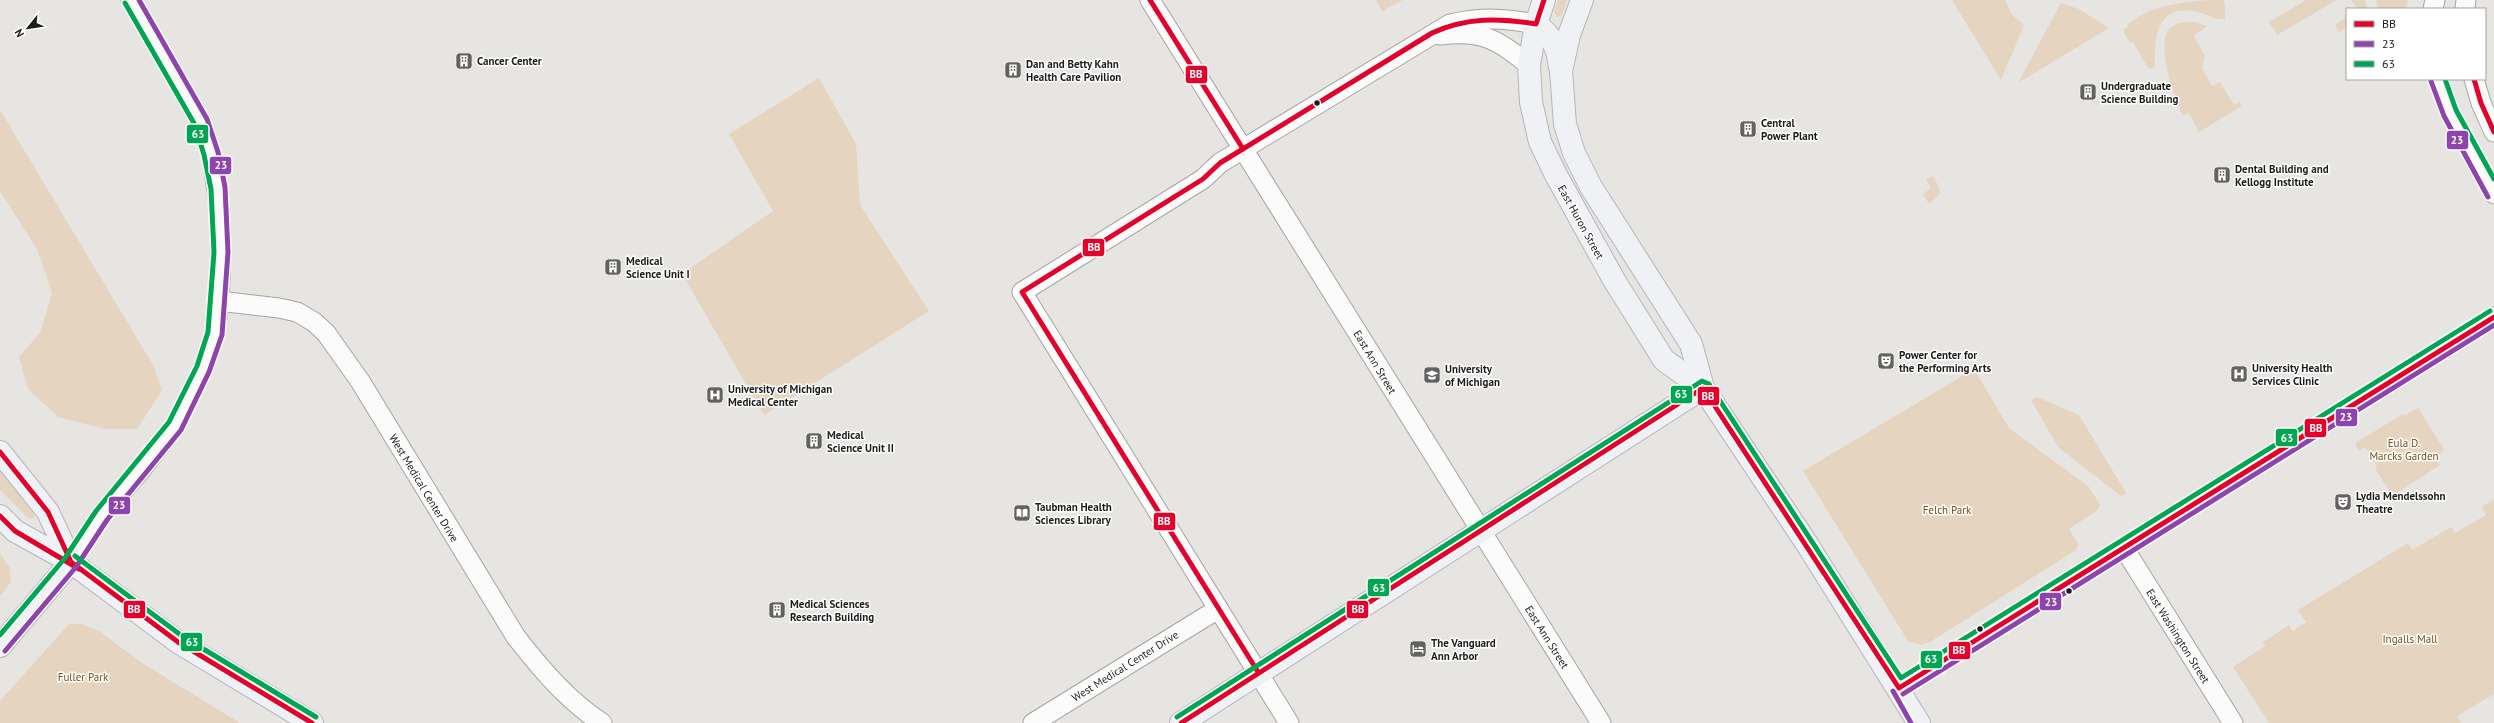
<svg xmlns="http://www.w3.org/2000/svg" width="2494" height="723" font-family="'PT Sans',sans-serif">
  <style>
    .green { fill: #e5d4bf }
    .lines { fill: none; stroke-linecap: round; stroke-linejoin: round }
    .minor-casing { stroke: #a6a4a2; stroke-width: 21 }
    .major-casing { stroke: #b5b5bd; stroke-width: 24 }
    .minor { stroke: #fbfbfb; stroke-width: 19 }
    .major { stroke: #f0f1f5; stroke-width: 22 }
    .bus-1-casing { stroke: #fff; stroke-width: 8 }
    .bus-2-casing { stroke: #fff; stroke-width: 8 }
    .bus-3-casing { stroke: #fff; stroke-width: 8 }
    .bus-1 { stroke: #e4002b; stroke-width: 5 }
    .bus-2 { stroke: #8e44ad; stroke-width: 5 }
    .bus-3 { stroke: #00a651; stroke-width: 5 }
    .bus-dot { fill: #1d1c1b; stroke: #fff; stroke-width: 1.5 }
    .labels { text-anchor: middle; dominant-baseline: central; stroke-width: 3; stroke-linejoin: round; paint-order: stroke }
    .poi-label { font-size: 11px; font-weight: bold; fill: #1d1c1b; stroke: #fff; text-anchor: start }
    .street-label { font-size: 11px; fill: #1d1c1b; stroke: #fff }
    .park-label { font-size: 11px; fill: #744d15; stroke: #fff }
    .line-badge { stroke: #fff; stroke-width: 1.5 }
    .badge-label { font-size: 11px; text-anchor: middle; font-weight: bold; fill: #fff }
  </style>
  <rect width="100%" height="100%" fill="#e7e5e2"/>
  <g class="green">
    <polygon points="1376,0 1403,0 1382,11"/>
    <polygon points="1558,0 1567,0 1562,15 1557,17 1554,12"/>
    <polygon points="1952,0 2005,0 2012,15 2024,25 2001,80"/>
    <path d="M2208,0H2223L2225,5V19C2218,21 2206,14 2198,12C2157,2 2154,37 2155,67L2149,69L2133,42L2130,43L2124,33V28H2127L2128,24C2151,5 2179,3 2208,0Z"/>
    <polygon points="2306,0 2337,0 2277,35 2269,22"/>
    <polygon points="2351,0 2365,0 2367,9 2357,9"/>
    <polygon points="2376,0 2408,0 2406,9 2378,9"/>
    <polygon points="2061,3 2079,9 2109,28 2018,83"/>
    <polygon points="2347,17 2347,27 2339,32 2335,25"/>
    <path d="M2194,22L2207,26L2194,36L2205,56L2202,68L2212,86L2220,82L2234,105L2240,102L2242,106L2199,132L2189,113L2184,116C2174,100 2155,42 2170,28C2177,22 2186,22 2194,22Z"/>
    <polygon points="819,78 856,144 860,205 929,311 764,415 682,274 773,211 729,134"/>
    <polygon points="0,110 153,365 162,390 137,429 105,429 58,417 28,389 19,357 40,333 52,293 37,249 0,191"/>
    <polygon points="1933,176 1938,185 1940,194 1929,204 1923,194 1931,188 1926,180"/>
    <polygon points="1974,369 2009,428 2089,487 2100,505 2098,510 2069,529 2078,544 2076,550 1930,642 1922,645 1908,641 1803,471"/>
    <polygon points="2037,397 2079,415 2126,493 2121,496 2058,447 2031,400"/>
    <polygon points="2418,408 2444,450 2435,456 2440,465 2392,496 2375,468 2377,466 2365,447 2359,451 2355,443 2403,414 2404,416"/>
    <polygon points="0,468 34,514 33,519 28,518 0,490"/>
    <polygon points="2494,499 2494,694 2457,716 2461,723 2269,723 2233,667 2265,646 2263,642 2289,625 2293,631 2306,622 2298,610 2408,543 2412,550 2451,527 2455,533 2486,515 2482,507"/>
    <polygon points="0,553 10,568 11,582 0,596"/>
    <polygon points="69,624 82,624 99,631 142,663 240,723 0,723 0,701"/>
  </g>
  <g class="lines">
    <defs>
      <g id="minor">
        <polyline points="1150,0 1601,723"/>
        <polyline points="2433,9 2435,0"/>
        <polyline points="2465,9 2466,0"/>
        <path d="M1440,35C1483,30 1496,39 1529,65"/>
        <polyline points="2438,79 2450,113 2494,194"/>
        <polyline points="2474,79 2481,103 2494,132"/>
        <path d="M219,301L279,308L297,312L314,322L326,333L360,381L516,637C541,669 568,701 602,723"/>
        <polyline points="2124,548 2233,723"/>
        <polyline points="71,562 101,516 140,471 175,426 203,369 215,333 219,301 221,252 219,203 211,153 201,122 131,0"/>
        <polyline points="1899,688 2494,317"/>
        <polyline points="1033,723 1218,609"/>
        <path d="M1289,723L1022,292L1203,179L1220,163L1450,24C1482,17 1504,18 1536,24"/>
      </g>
      <g id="major">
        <polyline points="1544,0 1536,24 1529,65 1531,102 1540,142 1556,175 1614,280 1664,360 1703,388"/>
        <polyline points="1582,0 1569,35 1561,71 1565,124 1574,153 1591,187 1691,344 1703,388 1807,544 1919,723"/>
        <path d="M1536,24C1553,37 1557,46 1560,67"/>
        <polyline points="0,452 48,512 71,562"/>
        <polyline points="0,516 15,531 71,562 178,642 312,723"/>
        <polyline points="0,646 71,562"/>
        <polyline points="1181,723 1703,388"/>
      </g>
    </defs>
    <use href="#minor" class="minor-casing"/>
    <use href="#major" class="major-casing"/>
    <use href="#minor" class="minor"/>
    <use href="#major" class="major"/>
    <defs>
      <g id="bus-1">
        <polyline points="1150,0 1243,149"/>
        <polyline points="2474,79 2481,103 2494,132"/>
        <polyline points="0,452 48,512 71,562 178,642 312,723"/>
        <polyline points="0,516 15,531 79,569"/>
        <path d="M1258,672L1022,292L1203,179L1220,163L1432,33C1467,17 1499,18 1536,24L1544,0"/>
        <polyline points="1181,723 1703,388 1899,688 2494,317"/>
      </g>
      <g id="bus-2">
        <polyline points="2431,81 2444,116 2488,197"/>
        <polyline points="5,651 76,567 107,520 181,430 209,372 222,335 228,252 225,187 218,152 207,119 139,0"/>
        <polyline points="1893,691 1911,723"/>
        <polyline points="1903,694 2494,325"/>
      </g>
      <g id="bus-3">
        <polyline points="2445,79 2456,110 2494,179"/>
        <polyline points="75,556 182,636 316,717"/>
        <polyline points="0,635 65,558 96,511 169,422 197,366 208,332 214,252 211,189 204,155 195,125 125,3"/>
        <polyline points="1177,717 1702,381 1709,384 1901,678 2490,311"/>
      </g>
    </defs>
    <use href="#bus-1" class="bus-1-casing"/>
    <use href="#bus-2" class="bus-2-casing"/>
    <use href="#bus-3" class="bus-3-casing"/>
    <use href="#bus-1" class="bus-1"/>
    <use href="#bus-2" class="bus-2"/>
    <use href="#bus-3" class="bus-3"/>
  </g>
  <defs>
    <symbol id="building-square" viewBox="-11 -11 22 22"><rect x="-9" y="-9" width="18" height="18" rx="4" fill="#646261" stroke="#fff"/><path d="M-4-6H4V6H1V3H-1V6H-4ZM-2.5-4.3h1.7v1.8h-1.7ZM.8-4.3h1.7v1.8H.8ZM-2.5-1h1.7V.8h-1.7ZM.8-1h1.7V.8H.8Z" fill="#fff"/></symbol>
    <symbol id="theatre-square" viewBox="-11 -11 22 22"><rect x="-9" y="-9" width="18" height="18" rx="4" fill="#646261" stroke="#fff"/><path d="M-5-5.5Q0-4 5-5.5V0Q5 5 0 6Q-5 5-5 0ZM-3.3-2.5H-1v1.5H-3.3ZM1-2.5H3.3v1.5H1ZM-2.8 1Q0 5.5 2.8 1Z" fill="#fff"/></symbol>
    <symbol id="hospital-square" viewBox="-11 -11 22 22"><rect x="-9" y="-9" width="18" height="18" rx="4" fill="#646261" stroke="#fff"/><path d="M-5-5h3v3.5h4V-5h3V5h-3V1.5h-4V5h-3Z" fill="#fff"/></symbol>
    <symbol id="university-square" viewBox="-11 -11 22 22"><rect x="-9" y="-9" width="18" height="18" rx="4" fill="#646261" stroke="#fff"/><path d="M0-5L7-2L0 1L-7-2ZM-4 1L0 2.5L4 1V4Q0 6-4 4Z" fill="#fff"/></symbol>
    <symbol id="library-square" viewBox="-11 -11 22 22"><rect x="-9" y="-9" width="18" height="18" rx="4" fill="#646261" stroke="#fff"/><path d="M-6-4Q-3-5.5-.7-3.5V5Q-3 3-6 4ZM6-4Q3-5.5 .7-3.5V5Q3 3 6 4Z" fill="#fff"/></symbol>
    <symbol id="hotel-square" viewBox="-11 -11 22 22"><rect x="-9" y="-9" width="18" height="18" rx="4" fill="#646261" stroke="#fff"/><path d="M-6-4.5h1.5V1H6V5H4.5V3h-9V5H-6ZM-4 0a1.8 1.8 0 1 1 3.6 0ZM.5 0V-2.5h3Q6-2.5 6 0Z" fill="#fff"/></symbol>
  </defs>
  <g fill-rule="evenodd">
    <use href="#building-square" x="454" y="51" width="20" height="20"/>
    <use href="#building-square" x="1003" y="60" width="20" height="20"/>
    <use href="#building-square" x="2078" y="82" width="20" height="20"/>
    <use href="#building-square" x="1738" y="119" width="20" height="20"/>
    <use href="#building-square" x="2212" y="165" width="20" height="20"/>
    <use href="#building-square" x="603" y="257" width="20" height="20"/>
    <use href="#theatre-square" x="1876" y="351" width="20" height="20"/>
    <use href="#hospital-square" x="2229" y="364" width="20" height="20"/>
    <use href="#university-square" x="1422" y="365" width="20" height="20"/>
    <use href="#hospital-square" x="705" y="385" width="20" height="20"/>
    <use href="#building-square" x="804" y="431" width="20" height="20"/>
    <use href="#theatre-square" x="2333" y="492" width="20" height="20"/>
    <use href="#library-square" x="1012" y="503" width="20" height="20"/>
    <use href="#building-square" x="767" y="600" width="20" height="20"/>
    <use href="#hotel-square" x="1408" y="639" width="20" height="20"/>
  </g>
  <g class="bus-dot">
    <circle cx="1317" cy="103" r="3.5"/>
    <circle cx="2069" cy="591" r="3.5"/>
    <circle cx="1980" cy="629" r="3.5"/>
  </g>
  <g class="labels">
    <g class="poi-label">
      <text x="477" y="61">Cancer Center</text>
      <text x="1026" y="64">Dan and Betty Kahn<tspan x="1026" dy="13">Health Care Pavilion</tspan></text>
      <text x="2101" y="86">Undergraduate<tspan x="2101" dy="13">Science Building</tspan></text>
      <text x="1761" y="123">Central<tspan x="1761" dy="13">Power Plant</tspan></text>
      <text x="2235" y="169">Dental Building and<tspan x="2235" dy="13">Kellogg Institute</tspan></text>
      <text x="626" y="261">Medical<tspan x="626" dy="13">Science Unit I</tspan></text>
      <text x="1899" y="355">Power Center for<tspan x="1899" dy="13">the Performing Arts</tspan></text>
      <text x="2252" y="368">University Health<tspan x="2252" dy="13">Services Clinic</tspan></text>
      <text x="1445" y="369">University<tspan x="1445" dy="13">of Michigan</tspan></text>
      <text x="728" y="389">University of Michigan<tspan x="728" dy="13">Medical Center</tspan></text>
      <text x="827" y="435">Medical<tspan x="827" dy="13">Science Unit II</tspan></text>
      <text x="2356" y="496">Lydia Mendelssohn<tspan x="2356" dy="13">Theatre</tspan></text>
      <text x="1035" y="507">Taubman Health<tspan x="1035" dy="13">Sciences Library</tspan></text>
      <text x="790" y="604">Medical Sciences<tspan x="790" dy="13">Research Building</tspan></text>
      <text x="1431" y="643">The Vanguard<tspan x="1431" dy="13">Ann Arbor</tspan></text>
    </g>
    <g class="street-label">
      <text transform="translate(1581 222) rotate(61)">East Huron Street</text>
      <text transform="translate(1375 362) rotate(59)">East Ann Street</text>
      <text transform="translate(424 488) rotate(59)">West Medical Center Drive</text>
      <text transform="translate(2178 636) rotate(58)">East Washington Street</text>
      <text transform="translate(1547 637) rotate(58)">East Ann Street</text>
      <text transform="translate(1125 666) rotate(-32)">West Medical Center Drive</text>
    </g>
    <g class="park-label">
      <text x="2404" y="443">Eula D.<tspan x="2404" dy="13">Marcks Garden</tspan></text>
      <text x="1947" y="510">Felch Park</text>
      <text x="2410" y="639">Ingalls Mall</text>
      <text x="83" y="677">Fuller Park</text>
    </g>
  </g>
  <g class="line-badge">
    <rect x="1185" y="65" width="23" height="19" rx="4" fill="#e4002b"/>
    <rect x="186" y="124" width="23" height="20" rx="4" fill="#00a651"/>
    <rect x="2446" y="130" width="23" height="20" rx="4" fill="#8e44ad"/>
    <rect x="209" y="156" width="23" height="19" rx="4" fill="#8e44ad"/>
    <rect x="1082" y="238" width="23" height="19" rx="4" fill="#e4002b"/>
    <rect x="1670" y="385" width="23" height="19" rx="4" fill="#00a651"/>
    <rect x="1697" y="386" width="23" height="20" rx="4" fill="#e4002b"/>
    <rect x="2335" y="408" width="23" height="19" rx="4" fill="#8e44ad"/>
    <rect x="2304" y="418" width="23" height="20" rx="4" fill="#e4002b"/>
    <rect x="2275" y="428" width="23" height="19" rx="4" fill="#00a651"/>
    <rect x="108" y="496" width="23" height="19" rx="4" fill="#8e44ad"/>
    <rect x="1153" y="512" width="23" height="19" rx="4" fill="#e4002b"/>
    <rect x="1367" y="578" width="23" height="19" rx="4" fill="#00a651"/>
    <rect x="2039" y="592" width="23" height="19" rx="4" fill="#8e44ad"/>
    <rect x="123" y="600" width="23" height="19" rx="4" fill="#e4002b"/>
    <rect x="1346" y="600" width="23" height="19" rx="4" fill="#e4002b"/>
    <rect x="180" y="632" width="23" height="20" rx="4" fill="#00a651"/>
    <rect x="1948" y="641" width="23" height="19" rx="4" fill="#e4002b"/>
    <rect x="1920" y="650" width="23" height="19" rx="4" fill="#00a651"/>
  </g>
  <g class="badge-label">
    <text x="1196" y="78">BB</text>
    <text x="198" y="138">63</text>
    <text x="2457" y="144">23</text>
    <text x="221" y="169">23</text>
    <text x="1094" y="251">BB</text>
    <text x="1681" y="398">63</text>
    <text x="1708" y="400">BB</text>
    <text x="2346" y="421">23</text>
    <text x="2316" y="432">BB</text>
    <text x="2287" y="442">63</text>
    <text x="119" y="509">23</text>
    <text x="1164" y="525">BB</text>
    <text x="1379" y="592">63</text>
    <text x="2051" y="606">23</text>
    <text x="134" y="613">BB</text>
    <text x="1358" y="613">BB</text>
    <text x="192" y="646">63</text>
    <text x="1959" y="654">BB</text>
    <text x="1931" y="663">63</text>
  </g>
  <rect x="2346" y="8" width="140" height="72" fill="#ffffff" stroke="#a5a4a4"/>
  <rect x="2354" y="21" width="20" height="6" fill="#e4002b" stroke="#a5a4a4"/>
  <text x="2382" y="28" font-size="12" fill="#1d1c1b">BB</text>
  <rect x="2354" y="41" width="20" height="6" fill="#8e44ad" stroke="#a5a4a4"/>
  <text x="2382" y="48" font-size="12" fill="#1d1c1b">23</text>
  <rect x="2354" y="61" width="20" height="6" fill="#00a651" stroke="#a5a4a4"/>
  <text x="2382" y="68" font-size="12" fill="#1d1c1b">63</text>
  <g transform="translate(28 28) rotate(240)" stroke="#ffffff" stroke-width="3" paint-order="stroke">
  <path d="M0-3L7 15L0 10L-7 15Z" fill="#1d1c1b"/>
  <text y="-6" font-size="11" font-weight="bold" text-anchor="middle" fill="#1d1c1b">N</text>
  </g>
</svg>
